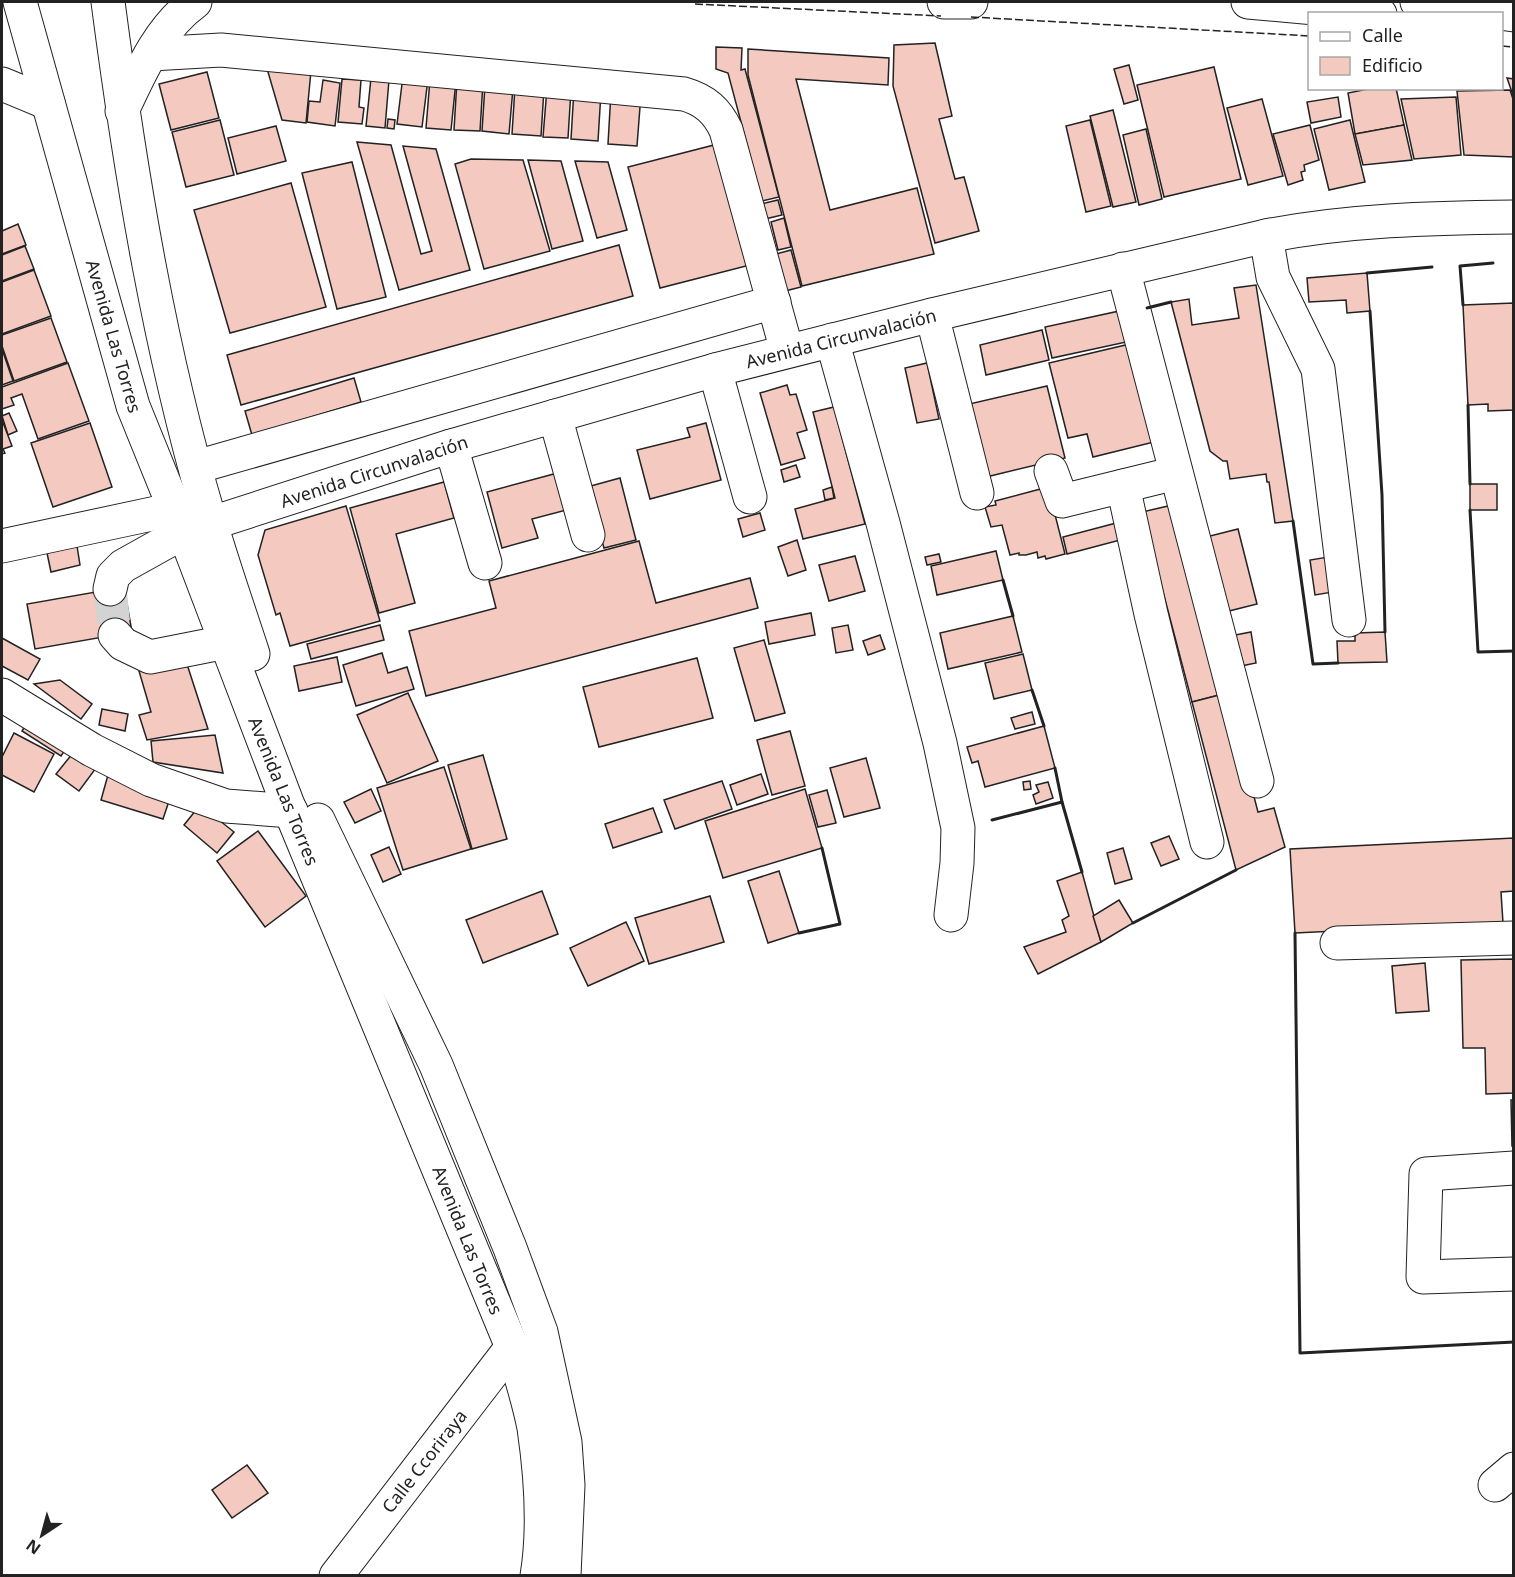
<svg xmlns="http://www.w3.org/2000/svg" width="1515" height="1577" font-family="'Noto Sans',sans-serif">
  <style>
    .building { fill: #f3c9c0; stroke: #222; stroke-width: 1.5 }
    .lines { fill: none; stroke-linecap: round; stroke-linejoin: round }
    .minor-tunnel { stroke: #d3d3d3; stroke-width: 33; stroke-dasharray: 33 16; stroke-linecap: butt }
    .minor-casing { stroke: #222; stroke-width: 35 }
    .major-casing { stroke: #222; stroke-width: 35 }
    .highway-casing { stroke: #222; stroke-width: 35 }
    .minor { stroke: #fff; stroke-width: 33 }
    .major { stroke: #fff; stroke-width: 33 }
    .highway { stroke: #fff; stroke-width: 33 }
    .fence { stroke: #222; stroke-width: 1.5; stroke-dasharray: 8 3; stroke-linecap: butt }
    .wall { stroke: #222; stroke-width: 3 }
    .labels { text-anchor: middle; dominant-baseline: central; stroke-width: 4.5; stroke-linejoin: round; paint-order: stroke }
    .street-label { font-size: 18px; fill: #222; stroke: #fff }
  </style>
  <rect width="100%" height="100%" fill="#fff"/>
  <g class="building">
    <polygon points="935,43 952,116 939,119 955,179 964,177 979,231 935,243 893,86 894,45"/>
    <polygon points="716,47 742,48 741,70 745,69 779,197 762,201 728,73 716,69"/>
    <polygon points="748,49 889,58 888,85 796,79 830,210 917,188 934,254 802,286 748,75"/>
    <polygon points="1129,65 1138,100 1124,104 1114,69"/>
    <polygon points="269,67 311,71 306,123 282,120 268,72"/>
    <polygon points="1214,67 1241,179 1164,197 1137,85"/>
    <polygon points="207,72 219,118 171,130 159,84"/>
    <polygon points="403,76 428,79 422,127 397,124"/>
    <polygon points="371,78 389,80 385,128 366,126"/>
    <polygon points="1507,78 1514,79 1514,98"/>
    <polygon points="342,79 361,80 359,107 364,108 362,124 338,122"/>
    <polygon points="430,79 456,81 451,130 426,128"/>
    <polygon points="323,80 340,83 335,126 307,122 309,101 320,102"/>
    <polygon points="457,80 483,82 480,131 454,130"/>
    <polygon points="485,85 513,88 509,134 482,131"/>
    <polygon points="515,87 544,89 541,136 512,134"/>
    <polygon points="547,88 571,90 568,138 543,137"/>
    <polygon points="1373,88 1396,88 1404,125 1355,134 1348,93"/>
    <polygon points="574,89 601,92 598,141 571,139"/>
    <polygon points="1510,90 1514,102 1514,157 1464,155 1457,91"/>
    <polygon points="611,92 641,94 637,146 608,144"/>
    <polygon points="1338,97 1341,117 1311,123 1307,102"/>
    <polygon points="1456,97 1461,155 1414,159 1401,99"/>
    <polygon points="1262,99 1283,176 1248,185 1227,108"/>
    <polygon points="1113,110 1136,202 1113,207 1090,116"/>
    <polygon points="388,119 395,120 394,129 387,128"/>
    <polygon points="220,120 234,175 186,187 172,132"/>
    <polygon points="1090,120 1111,206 1086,212 1066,126"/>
    <polygon points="1350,120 1365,182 1329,190 1314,129"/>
    <polygon points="1310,125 1319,160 1304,165 1305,171 1301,172 1303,180 1288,185 1273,134"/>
    <polygon points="1404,125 1412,160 1363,165 1355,134"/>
    <polygon points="276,126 286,161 237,174 228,138"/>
    <polygon points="1146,129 1162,199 1139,205 1123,135"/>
    <polygon points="357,142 391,145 421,254 432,251 403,146 436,149 470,270 399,290"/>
    <polygon points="718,144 750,265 660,288 628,167"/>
    <polygon points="471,159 523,160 550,251 484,269 455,164"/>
    <polygon points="528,160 561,161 583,241 552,249"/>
    <polygon points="575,161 608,162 627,230 597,238"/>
    <polygon points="352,162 386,297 337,309 302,173"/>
    <polygon points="291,183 326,307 230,333 194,210"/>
    <polygon points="778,200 782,215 765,219 761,204"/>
    <polygon points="784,218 791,247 778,250 771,222"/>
    <polygon points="18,224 26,245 2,254 2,231"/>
    <polygon points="619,245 633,296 241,405 227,355"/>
    <polygon points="25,246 34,269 2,281 2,255"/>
    <polygon points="791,250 801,287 785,291 776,254"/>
    <polygon points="34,270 51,316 2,334 2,282"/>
    <polygon points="1367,273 1370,311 1347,313 1346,300 1309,302 1307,278"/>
    <polygon points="1256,285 1293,521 1275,523 1269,482 1267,482 1266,474 1230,479 1227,461 1223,461 1210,451 1171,302 1189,299 1192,325 1239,318 1234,288"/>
    <polygon points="1514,303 1514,410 1488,411 1488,404 1468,405 1463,305"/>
    <polygon points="1124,310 1131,341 1052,358 1045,327"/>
    <polygon points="51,318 67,362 14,381 2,346 2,335"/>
    <polygon points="1042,330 1049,360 986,375 980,345"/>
    <polygon points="1134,343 1158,441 1093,457 1087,434 1068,438 1049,363"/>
    <polygon points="2,349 13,381 2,385"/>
    <polygon points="68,363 89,421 38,439 22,394 11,398 14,405 2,409 2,387"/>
    <polygon points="927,363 939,419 917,423 905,368"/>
    <polygon points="354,378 361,402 252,435 245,411"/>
    <polygon points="787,385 790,395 796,394 807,430 797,433 805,458 781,465 760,393"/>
    <polygon points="1047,386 1065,458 982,478 965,405"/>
    <polygon points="834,407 865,524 803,539 795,509 835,498 813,412"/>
    <polygon points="9,413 17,431 8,435 2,416"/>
    <polygon points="2,420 12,446 3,449 5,453 2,454"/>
    <polygon points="90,423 112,487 53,507 31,443"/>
    <polygon points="706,423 721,480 650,499 637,450 690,437 687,428"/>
    <polygon points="796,465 800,477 784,482 781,470"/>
    <polygon points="565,471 574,508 532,519 538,538 502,548 487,492"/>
    <polygon points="620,478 636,540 604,548 587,487"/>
    <polygon points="444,482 454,518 396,534 415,603 379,613 350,508"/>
    <rect x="1470" y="484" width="27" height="26"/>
    <polygon points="832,487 834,498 825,500 823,490"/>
    <polygon points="1048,487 1065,554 1046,559 1045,556 1038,558 1037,552 1026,555 1019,555 1019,553 1010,555 1002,525 991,527 985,507 996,505 995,501"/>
    <polygon points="1177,504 1227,693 1192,702 1142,512"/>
    <polygon points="346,506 380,621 290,646 280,613 276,615 258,555 265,530"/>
    <polygon points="760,513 765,530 743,537 738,519"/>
    <polygon points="1120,522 1124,539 1067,554 1063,537"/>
    <polygon points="1238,529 1257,604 1225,612 1206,537"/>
    <polygon points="797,540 806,570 788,576 778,547"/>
    <polygon points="639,541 656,603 750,578 758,608 426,696 409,631 496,608 489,581"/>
    <polygon points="77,546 80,565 51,572 47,553"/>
    <polygon points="996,551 1003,580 937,595 931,566"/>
    <polygon points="939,554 941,562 927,565 925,557"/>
    <polygon points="855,556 865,591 829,601 819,565"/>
    <polygon points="1328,557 1333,592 1315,595 1310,560"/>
    <polygon points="124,587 132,632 35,649 27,604"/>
    <polygon points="811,613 815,635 769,644 765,622"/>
    <polygon points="1013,616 1022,652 948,669 940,633"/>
    <polygon points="380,625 384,640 311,659 307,644"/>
    <polygon points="848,625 853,650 836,653 832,628"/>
    <polygon points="1251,632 1256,663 1236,667 1230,636"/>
    <polygon points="1385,632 1387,662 1338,663 1337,641 1355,641 1355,633"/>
    <polygon points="880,635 885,649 868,655 863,641"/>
    <polygon points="2,638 40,659 28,680 2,666"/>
    <polygon points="764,640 785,713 755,721 734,648"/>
    <polygon points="382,653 388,673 407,667 414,689 356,706 343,665"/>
    <polygon points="1023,654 1032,690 994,699 985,663"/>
    <polygon points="337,657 342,682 299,691 294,666"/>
    <polygon points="185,658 208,729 147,740 139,715 151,712 139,671"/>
    <polygon points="697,658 713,718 599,747 583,687"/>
    <polygon points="60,680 92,704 81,719 34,684"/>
    <polygon points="408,693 438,761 387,783 357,715"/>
    <polygon points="1227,693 1258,812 1274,808 1285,847 1236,870 1192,702"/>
    <polygon points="102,709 128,714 125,731 99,725"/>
    <polygon points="1032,712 1035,724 1015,729 1011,718"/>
    <polygon points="31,716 71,741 61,756 22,731"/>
    <polygon points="1044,726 1055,768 985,787 978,761 972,763 967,747"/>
    <polygon points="790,731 805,786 772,795 757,740"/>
    <polygon points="14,733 54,754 34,792 2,775 2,757"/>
    <polygon points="215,735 223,773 153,762 151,741"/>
    <polygon points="77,748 99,764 79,791 56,774"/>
    <polygon points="483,755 507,839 472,849 448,765"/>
    <polygon points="866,758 880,808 844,817 830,768"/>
    <polygon points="444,767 471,849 403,870 377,788"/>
    <polygon points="761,774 768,794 737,805 730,785"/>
    <polygon points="108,775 171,795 163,819 101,800"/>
    <polygon points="722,781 732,809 675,829 664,800"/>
    <polygon points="1030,781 1031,789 1024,790 1023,782"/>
    <polygon points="1048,782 1053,798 1036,804 1033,795 1039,792 1036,785"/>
    <polygon points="371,789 381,811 355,823 344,802"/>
    <polygon points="805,789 822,848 723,878 705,821"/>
    <polygon points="827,790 836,823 818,827 809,795"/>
    <polygon points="200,805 234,832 217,853 184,825"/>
    <polygon points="653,808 662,832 613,848 605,824"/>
    <polygon points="258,831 306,896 265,927 217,861"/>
    <polygon points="1169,836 1179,859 1161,866 1151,843"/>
    <polygon points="1514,838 1514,891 1501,892 1503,923 1295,933 1290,849"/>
    <polygon points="389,847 401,874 383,882 371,855"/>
    <polygon points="1123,848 1132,879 1115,884 1107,853"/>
    <polygon points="779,871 799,933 768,943 748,881"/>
    <polygon points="1082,872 1101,942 1038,974 1024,947 1066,932 1062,920 1069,916 1057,881"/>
    <polygon points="542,891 558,934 483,963 466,920"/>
    <polygon points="710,896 724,942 649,964 635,918"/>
    <polygon points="1119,900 1133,923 1101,942 1093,916"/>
    <polygon points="626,922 644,961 588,986 570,948"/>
    <polygon points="1514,959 1514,1093 1486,1094 1485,1048 1463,1048 1461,960"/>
    <polygon points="1425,963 1429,1011 1396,1013 1392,966"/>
    <polygon points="1511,1100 1514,1100 1514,1146 1512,1146"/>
    <polygon points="247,1465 268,1493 232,1518 212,1490"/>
  </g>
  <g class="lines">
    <polyline class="minor-tunnel" points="110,589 115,635"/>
    <defs>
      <g id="minor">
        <path d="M151,54L221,50L684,94C705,100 717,111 726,130L787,351"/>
        <polyline points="2,84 48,103"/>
        <polyline points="1266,236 1273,277 1318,369 1349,620"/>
        <polyline points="1123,269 1257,781"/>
        <polyline points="932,315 977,493"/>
        <polyline points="832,340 883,523 940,743 958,828 957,863 951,915"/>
        <polyline points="715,370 750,497"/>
        <polyline points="555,416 588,535"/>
        <polyline points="451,446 485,563"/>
        <polyline points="196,467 774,302"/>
        <polyline points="1051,471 1062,501 1176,473"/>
        <polyline points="1123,486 1151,614 1207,842"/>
        <polyline points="2,546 175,509"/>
        <path d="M110,589L113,576L123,566L184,532L451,446L715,370L932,315L1266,236C1348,220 1430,218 1514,217"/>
        <polyline points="115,635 123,644 150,657 226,642"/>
        <polyline points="2,695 92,750 151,780 226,806 291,811"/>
        <polyline points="1337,943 1514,938"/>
        <polyline points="1514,1168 1426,1174 1423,1277 1514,1274"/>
        <polyline points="1495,1485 1514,1469"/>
        <polyline points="336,1576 512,1347"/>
      </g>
      <g id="major">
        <path d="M20,2L133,406L184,532L288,805L512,1347C520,1374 529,1401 534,1428C541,1476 545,1527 537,1576"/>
        <path d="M108,2C131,177 160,354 211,524C224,568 239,611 253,654"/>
        <polyline points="318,820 436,1065 510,1248 541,1332 565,1442 568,1485 564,1576"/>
      </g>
      <g id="highway">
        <polyline points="944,2 971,2"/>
        <polyline points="1248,2 1380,14"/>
        <polyline points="1417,2 1514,15"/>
        <path d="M122,111C141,71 159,28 195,2"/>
      </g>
    </defs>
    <use href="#minor" class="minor-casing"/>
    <use href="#major" class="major-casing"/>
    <use href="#highway" class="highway-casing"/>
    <use href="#minor" class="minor"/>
    <use href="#major" class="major"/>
    <use href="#highway" class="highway"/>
    <g class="fence">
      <polyline points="695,4 941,16"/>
      <polyline points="971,17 1310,36"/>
      <polyline points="1502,46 1514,47"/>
    </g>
    <g class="wall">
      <polyline points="1367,273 1432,267"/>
      <polyline points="1463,305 1460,266 1493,263"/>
      <polyline points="1147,308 1171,302"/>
      <polyline points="1370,311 1382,495 1385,632"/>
      <polyline points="1468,405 1470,484"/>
      <polyline points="1470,510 1478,652 1514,651"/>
      <polyline points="1293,521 1313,664 1338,663"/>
      <polyline points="1003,580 1013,616"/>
      <polyline points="1032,690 1044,726"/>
      <polyline points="1055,768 1062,802"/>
      <polyline points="992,820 1062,802 1082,872"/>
      <polyline points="1133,923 1236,870"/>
      <polyline points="799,933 840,924 822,848"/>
      <polyline points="1295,933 1300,1353 1514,1342"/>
    </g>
  </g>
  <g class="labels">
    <g class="street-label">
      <text transform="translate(114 336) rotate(74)">Avenida Las Torres</text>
      <text transform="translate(841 338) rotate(-14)">Avenida Circunvalación</text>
      <text transform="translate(374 471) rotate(-18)">Avenida Circunvalación</text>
      <text transform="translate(284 791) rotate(68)">Avenida Las Torres</text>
      <text transform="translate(468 1240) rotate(68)">Avenida Las Torres</text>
      <text transform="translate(424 1461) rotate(-52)">Calle Ccoriraya</text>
    </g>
  </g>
  <rect width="1515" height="1577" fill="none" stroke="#222222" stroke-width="6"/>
  <rect x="1308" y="12" width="195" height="78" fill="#ffffff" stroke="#a7a7a7" stroke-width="1.5"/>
  <rect x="1320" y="32" width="30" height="9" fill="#ffffff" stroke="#a7a7a7" stroke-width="1.5"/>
  <text x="1362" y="42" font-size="18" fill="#222222">Calle</text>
  <rect x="1320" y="57" width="30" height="18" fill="#f3c9c0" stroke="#a7a7a7" stroke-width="1.5"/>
  <text x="1362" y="72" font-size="18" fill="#222222">Edificio</text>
  <g transform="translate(42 1535) rotate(216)" stroke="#ffffff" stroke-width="4.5" paint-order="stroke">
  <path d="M0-4.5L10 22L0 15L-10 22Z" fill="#222222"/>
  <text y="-9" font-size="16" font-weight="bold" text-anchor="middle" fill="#222222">N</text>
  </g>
</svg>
